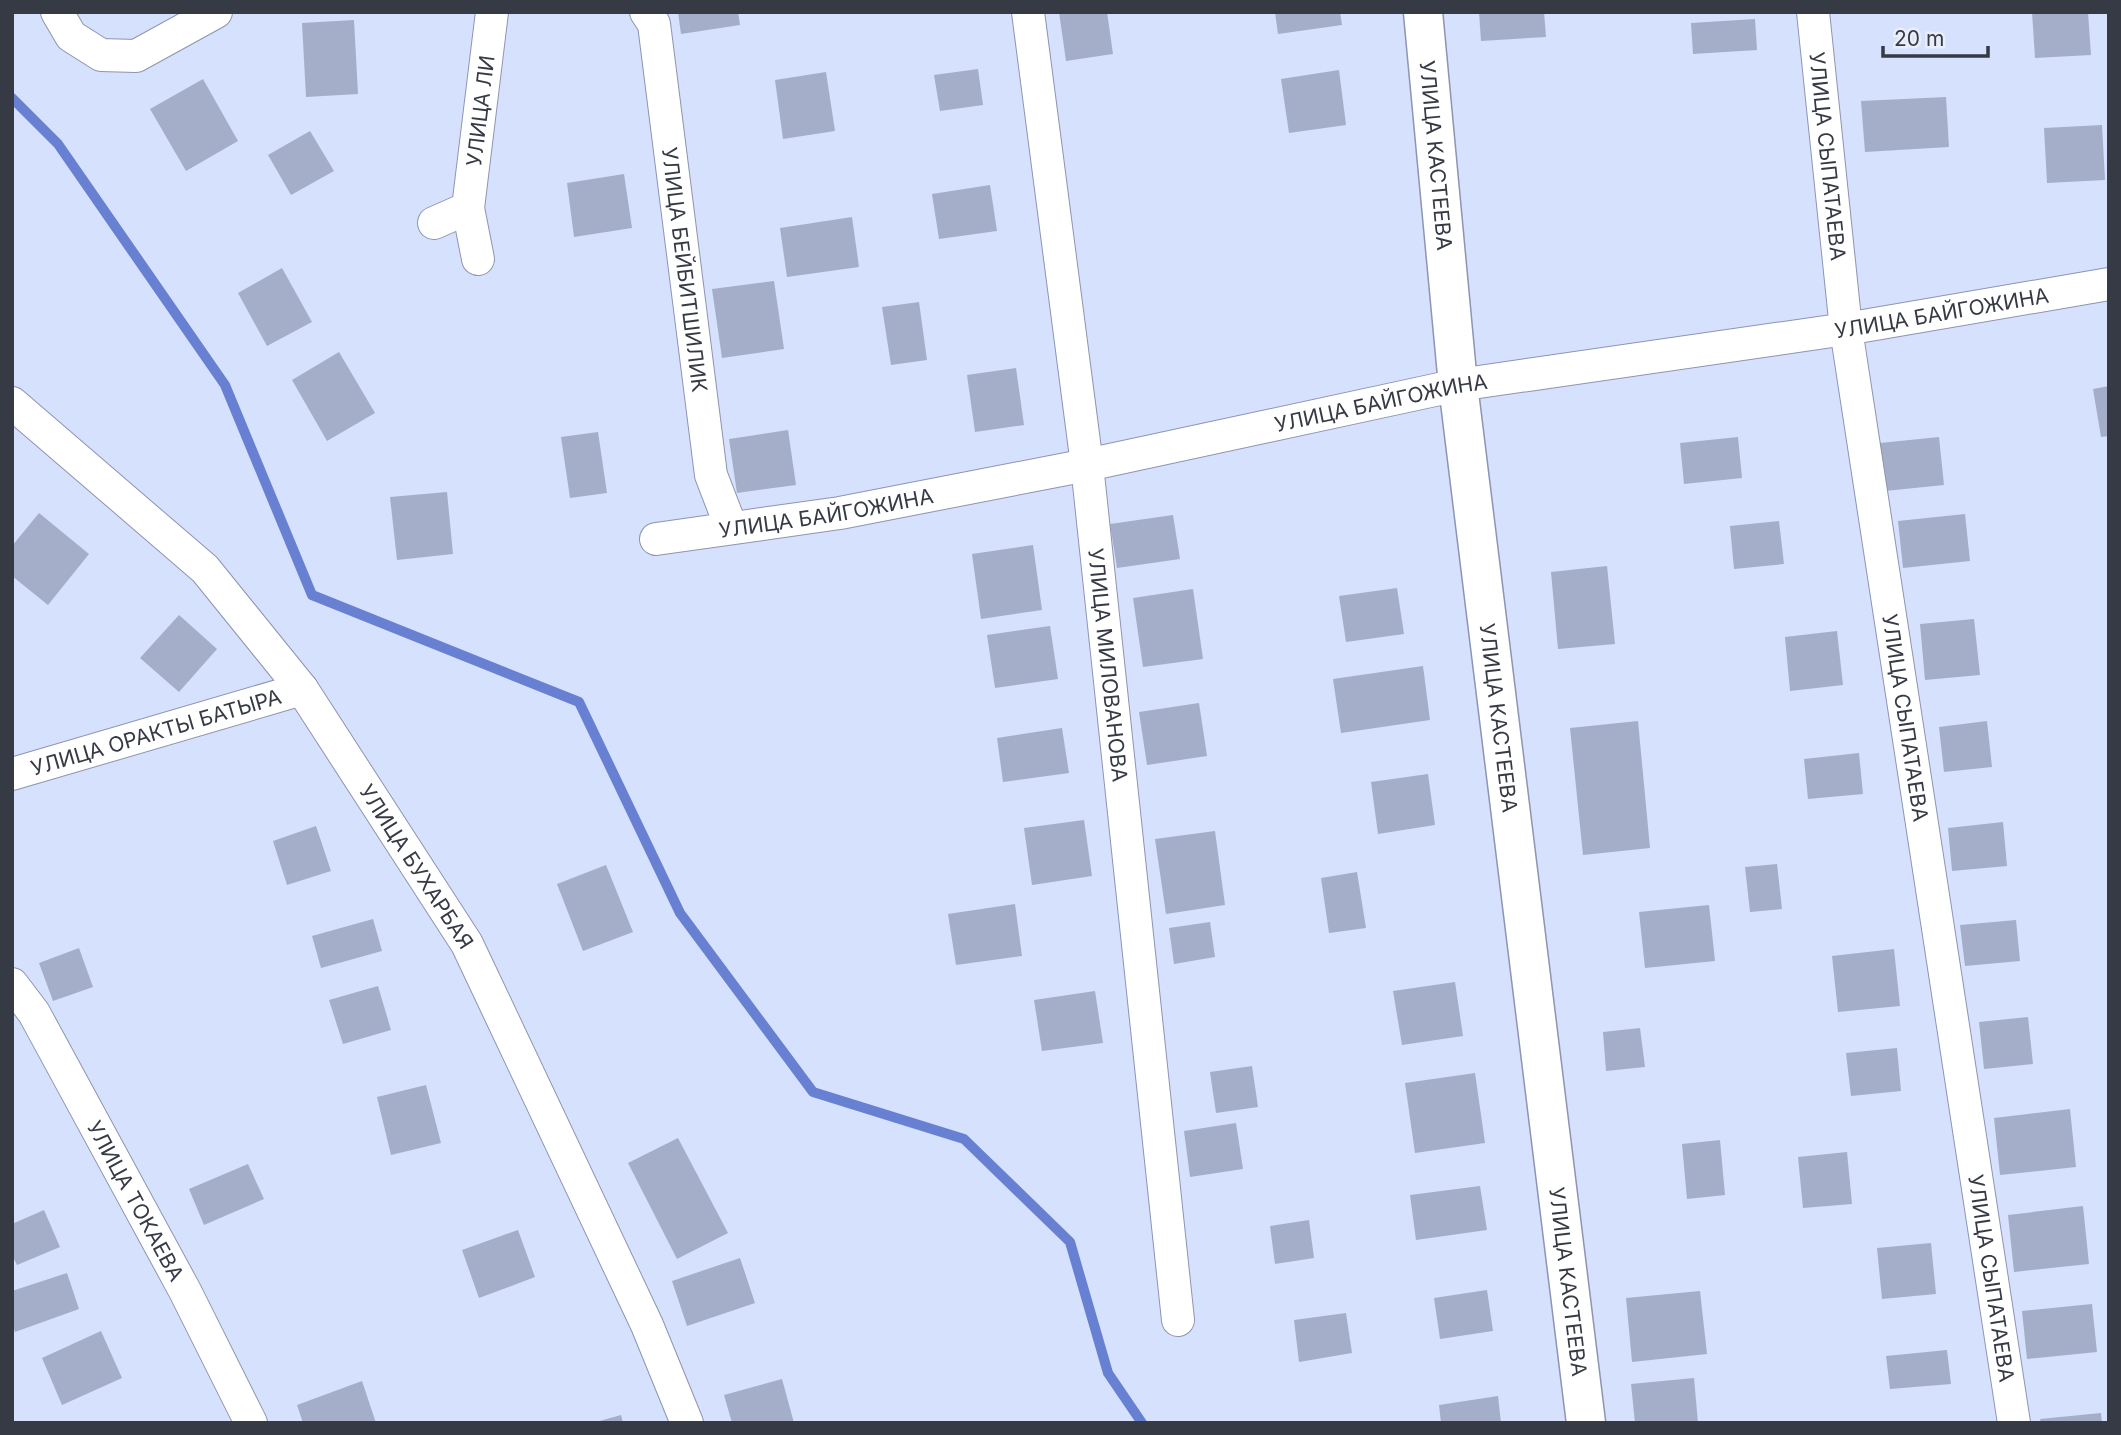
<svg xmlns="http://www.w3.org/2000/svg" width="2121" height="1435" font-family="Inter,sans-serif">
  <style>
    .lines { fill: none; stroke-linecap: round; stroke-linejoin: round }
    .stream { stroke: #6780d2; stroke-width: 10 }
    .building { fill: #a4aec9 }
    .minor-casing { stroke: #8c95b1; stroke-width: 34 }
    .tertiary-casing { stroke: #8c95b1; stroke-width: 41 }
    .minor { stroke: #fff; stroke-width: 32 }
    .tertiary { stroke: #fff; stroke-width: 38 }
    .labels { text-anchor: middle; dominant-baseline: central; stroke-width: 5; stroke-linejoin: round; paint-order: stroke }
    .street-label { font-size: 21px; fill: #363a45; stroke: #eaeefa }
  </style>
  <rect width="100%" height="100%" fill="#d6e1fe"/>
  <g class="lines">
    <polyline class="stream" points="12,98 58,144 225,385 312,595 579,702 680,913 813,1092 964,1139 1070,1242 1108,1373 1142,1423"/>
  </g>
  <g class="building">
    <polygon points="678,12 738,12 740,25 681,34"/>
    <polygon points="1059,12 1107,12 1113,54 1066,61"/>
    <polygon points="1275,12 1340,12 1342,25 1278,34"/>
    <polygon points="1479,12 1544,12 1546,37 1481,41"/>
    <polygon points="2032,12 2088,12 2091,55 2035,58"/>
    <polygon points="1755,19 1757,50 1693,54 1691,23"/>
    <polygon points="354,20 358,94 306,97 302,23"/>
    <polygon points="978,69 983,105 940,111 934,75"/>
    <polygon points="1339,70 1346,125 1289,133 1281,79"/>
    <polygon points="826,72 835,131 783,139 775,80"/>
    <polygon points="203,79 238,141 186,171 150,109"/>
    <polygon points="1946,97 1949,147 1865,152 1861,101"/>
    <polygon points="2102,125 2105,180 2047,183 2044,128"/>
    <polygon points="310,131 334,171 291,195 268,155"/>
    <polygon points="624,174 632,228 574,237 567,183"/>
    <polygon points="990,185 997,231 939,239 932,194"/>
    <polygon points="852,217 859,267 787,277 780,228"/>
    <polygon points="282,268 312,322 267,346 238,293"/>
    <polygon points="774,281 784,349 722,358 712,289"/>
    <polygon points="919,302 927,360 891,365 882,307"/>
    <polygon points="339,352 375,413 327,441 292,380"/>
    <polygon points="1016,368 1024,425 975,432 967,375"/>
    <polygon points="2109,386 2109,436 2101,437 2093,389"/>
    <polygon points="788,430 796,485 737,493 729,439"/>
    <polygon points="598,432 607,493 570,498 561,437"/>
    <polygon points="1738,437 1742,478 1684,484 1680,443"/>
    <polygon points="1939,437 1944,485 1885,491 1880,443"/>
    <polygon points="447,492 453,554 397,560 390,497"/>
    <polygon points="39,513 89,554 48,605 12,576 12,546"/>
    <polygon points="1965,514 1970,561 1903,568 1898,521"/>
    <polygon points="1173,515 1180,559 1117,568 1110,524"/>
    <polygon points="1779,521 1784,564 1734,569 1730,526"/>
    <polygon points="1033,545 1042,610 981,619 972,554"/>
    <polygon points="1607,566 1615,644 1558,649 1551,572"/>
    <polygon points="1397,588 1404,634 1346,642 1339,596"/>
    <polygon points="1193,589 1203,659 1143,667 1133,598"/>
    <polygon points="179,615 217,649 179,692 140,658"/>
    <polygon points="1974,619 1980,675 1925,680 1920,624"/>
    <polygon points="1050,626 1058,679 995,688 987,635"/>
    <polygon points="1837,631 1843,685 1790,691 1785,637"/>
    <polygon points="1423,666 1430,720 1341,733 1333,679"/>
    <polygon points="1199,703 1207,756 1147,765 1139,712"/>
    <polygon points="1638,721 1650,848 1583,855 1570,728"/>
    <polygon points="1987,721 1992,767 1944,772 1939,727"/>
    <polygon points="1062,728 1069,773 1003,782 997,738"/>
    <polygon points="1859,753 1863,794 1808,799 1804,759"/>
    <polygon points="1428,774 1435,825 1378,834 1371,782"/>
    <polygon points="1084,820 1092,876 1032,885 1024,828"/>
    <polygon points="2003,822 2007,866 1952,871 1948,828"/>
    <polygon points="316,826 331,871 287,885 273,841"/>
    <polygon points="1215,831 1225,905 1166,914 1155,839"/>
    <polygon points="1777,864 1782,909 1750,912 1745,867"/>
    <polygon points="606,865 633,932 583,951 557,884"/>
    <polygon points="1357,872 1366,928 1329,933 1321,878"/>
    <polygon points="1015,904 1022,956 956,965 948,914"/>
    <polygon points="1709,905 1715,961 1645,968 1639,912"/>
    <polygon points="373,919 382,951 321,968 312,936"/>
    <polygon points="2016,920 2020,961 1965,966 1960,925"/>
    <polygon points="1210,922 1215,957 1174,964 1169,928"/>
    <polygon points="79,948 93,987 53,1001 39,963"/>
    <polygon points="1894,949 1900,1006 1838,1012 1832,956"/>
    <polygon points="1455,982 1463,1036 1402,1045 1393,991"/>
    <polygon points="378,986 391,1030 343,1044 329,1000"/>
    <polygon points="1095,991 1103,1043 1042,1051 1034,1000"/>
    <polygon points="2028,1017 2033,1064 1984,1069 1979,1022"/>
    <polygon points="1640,1028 1645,1067 1606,1071 1603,1032"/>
    <polygon points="1897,1048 1901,1091 1851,1096 1846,1053"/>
    <polygon points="1252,1066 1258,1107 1216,1113 1210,1072"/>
    <polygon points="1475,1073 1485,1143 1415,1153 1405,1083"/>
    <polygon points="426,1085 441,1143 391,1155 377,1097"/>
    <polygon points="2070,1109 2076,1167 2000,1175 1994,1118"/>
    <polygon points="1236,1123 1243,1169 1190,1177 1184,1131"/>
    <polygon points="678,1138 728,1233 677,1259 628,1163"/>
    <polygon points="1720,1140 1725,1195 1687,1199 1682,1144"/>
    <polygon points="1847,1152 1852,1204 1803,1208 1798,1157"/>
    <polygon points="248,1164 264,1199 204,1225 189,1189"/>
    <polygon points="1480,1186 1487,1230 1416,1240 1410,1195"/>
    <polygon points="2083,1206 2089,1264 2014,1272 2008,1215"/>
    <polygon points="44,1210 60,1247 17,1265 12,1255 12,1224"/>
    <polygon points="1309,1220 1314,1258 1275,1264 1270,1226"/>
    <polygon points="518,1230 535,1277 479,1298 462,1250"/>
    <polygon points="1931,1243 1936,1294 1882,1299 1877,1248"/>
    <polygon points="740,1258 755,1303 687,1326 672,1281"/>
    <polygon points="67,1273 79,1309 15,1332 12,1324 12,1291"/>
    <polygon points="1487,1290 1493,1331 1440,1339 1434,1298"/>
    <polygon points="1700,1291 1707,1354 1632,1362 1626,1298"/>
    <polygon points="2092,1304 2097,1352 2027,1359 2022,1311"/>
    <polygon points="1346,1313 1352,1353 1299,1362 1294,1320"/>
    <polygon points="101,1331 122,1378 62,1405 42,1358"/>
    <polygon points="1947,1350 1951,1384 1890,1389 1886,1356"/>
    <polygon points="1694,1378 1698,1423 1635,1423 1631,1384"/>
    <polygon points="782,1379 794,1423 732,1423 724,1395"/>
    <polygon points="362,1381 376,1423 303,1423 297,1405"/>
    <polygon points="1498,1396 1501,1423 1441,1423 1439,1405"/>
    <polygon points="2101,1413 2102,1423 2041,1423 2040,1419"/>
    <polygon points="621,1415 623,1423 596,1423 596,1422"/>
  </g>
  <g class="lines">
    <defs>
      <g id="minor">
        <polyline points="57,12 71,36 101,55 136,56 216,12"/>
        <path id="s1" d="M646,12L654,24L711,475L731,527"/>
        <path id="s2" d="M1028,12L1087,465L1178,1320"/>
        <path id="s3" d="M1813,12L1846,329L2014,1423"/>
        <polyline points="434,223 468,208"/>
        <path id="s4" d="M478,259L468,208L492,12"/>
        <path id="s5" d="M12,403L205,569L302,689L467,944L647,1325L687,1423"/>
        <path id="s6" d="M656,539L840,513L1087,465L1458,385L1846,329L2109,284"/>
        <path id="s7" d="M12,774L302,689"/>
        <path id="s8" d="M12,984L34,1013L185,1291L251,1423"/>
      </g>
      <g id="tertiary">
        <path id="s9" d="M1423,12L1458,385L1586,1423"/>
      </g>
    </defs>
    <use href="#minor" class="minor-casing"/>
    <use href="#tertiary" class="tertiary-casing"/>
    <use href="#minor" class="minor"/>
    <use href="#tertiary" class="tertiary"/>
  </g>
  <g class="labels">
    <g class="street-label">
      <text stroke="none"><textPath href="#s4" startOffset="150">УЛИЦА ЛИ</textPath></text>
      <text stroke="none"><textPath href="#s9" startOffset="144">УЛИЦА КАСТЕЕВА</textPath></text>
      <text stroke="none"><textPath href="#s3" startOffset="145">УЛИЦА СЫПАТАЕВА</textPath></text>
      <text stroke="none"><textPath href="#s1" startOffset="262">УЛИЦА БЕЙБИТШИЛИК</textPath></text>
      <text stroke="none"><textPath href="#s6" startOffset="1306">УЛИЦА БАЙГОЖИНА</textPath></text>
      <text stroke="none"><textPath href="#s6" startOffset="738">УЛИЦА БАЙГОЖИНА</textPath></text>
      <text stroke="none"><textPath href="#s6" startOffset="172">УЛИЦА БАЙГОЖИНА</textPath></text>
      <text stroke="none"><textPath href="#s2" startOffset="658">УЛИЦА МИЛОВАНОВА</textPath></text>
      <text stroke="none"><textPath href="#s9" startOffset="710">УЛИЦА КАСТЕЕВА</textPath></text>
      <text stroke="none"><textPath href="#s3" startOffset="712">УЛИЦА СЫПАТАЕВА</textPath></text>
      <text stroke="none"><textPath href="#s7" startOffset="150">УЛИЦА ОРАКТЫ БАТЫРА</textPath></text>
      <text stroke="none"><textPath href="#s5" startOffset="620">УЛИЦА БУХАРБАЯ</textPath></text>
      <text stroke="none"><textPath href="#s8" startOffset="250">УЛИЦА ТОКАЕВА</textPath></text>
      <text stroke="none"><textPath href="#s3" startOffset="1279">УЛИЦА СЫПАТАЕВА</textPath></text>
      <text stroke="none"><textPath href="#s9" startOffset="1278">УЛИЦА КАСТЕЕВА</textPath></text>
    </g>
  </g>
  <rect width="2121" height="1435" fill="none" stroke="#363a45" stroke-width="28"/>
  <path d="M1883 46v10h105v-10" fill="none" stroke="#363a45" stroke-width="3.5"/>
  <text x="1894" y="46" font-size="21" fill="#363a45" stroke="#eaeefa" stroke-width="5" paint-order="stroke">20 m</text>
</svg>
